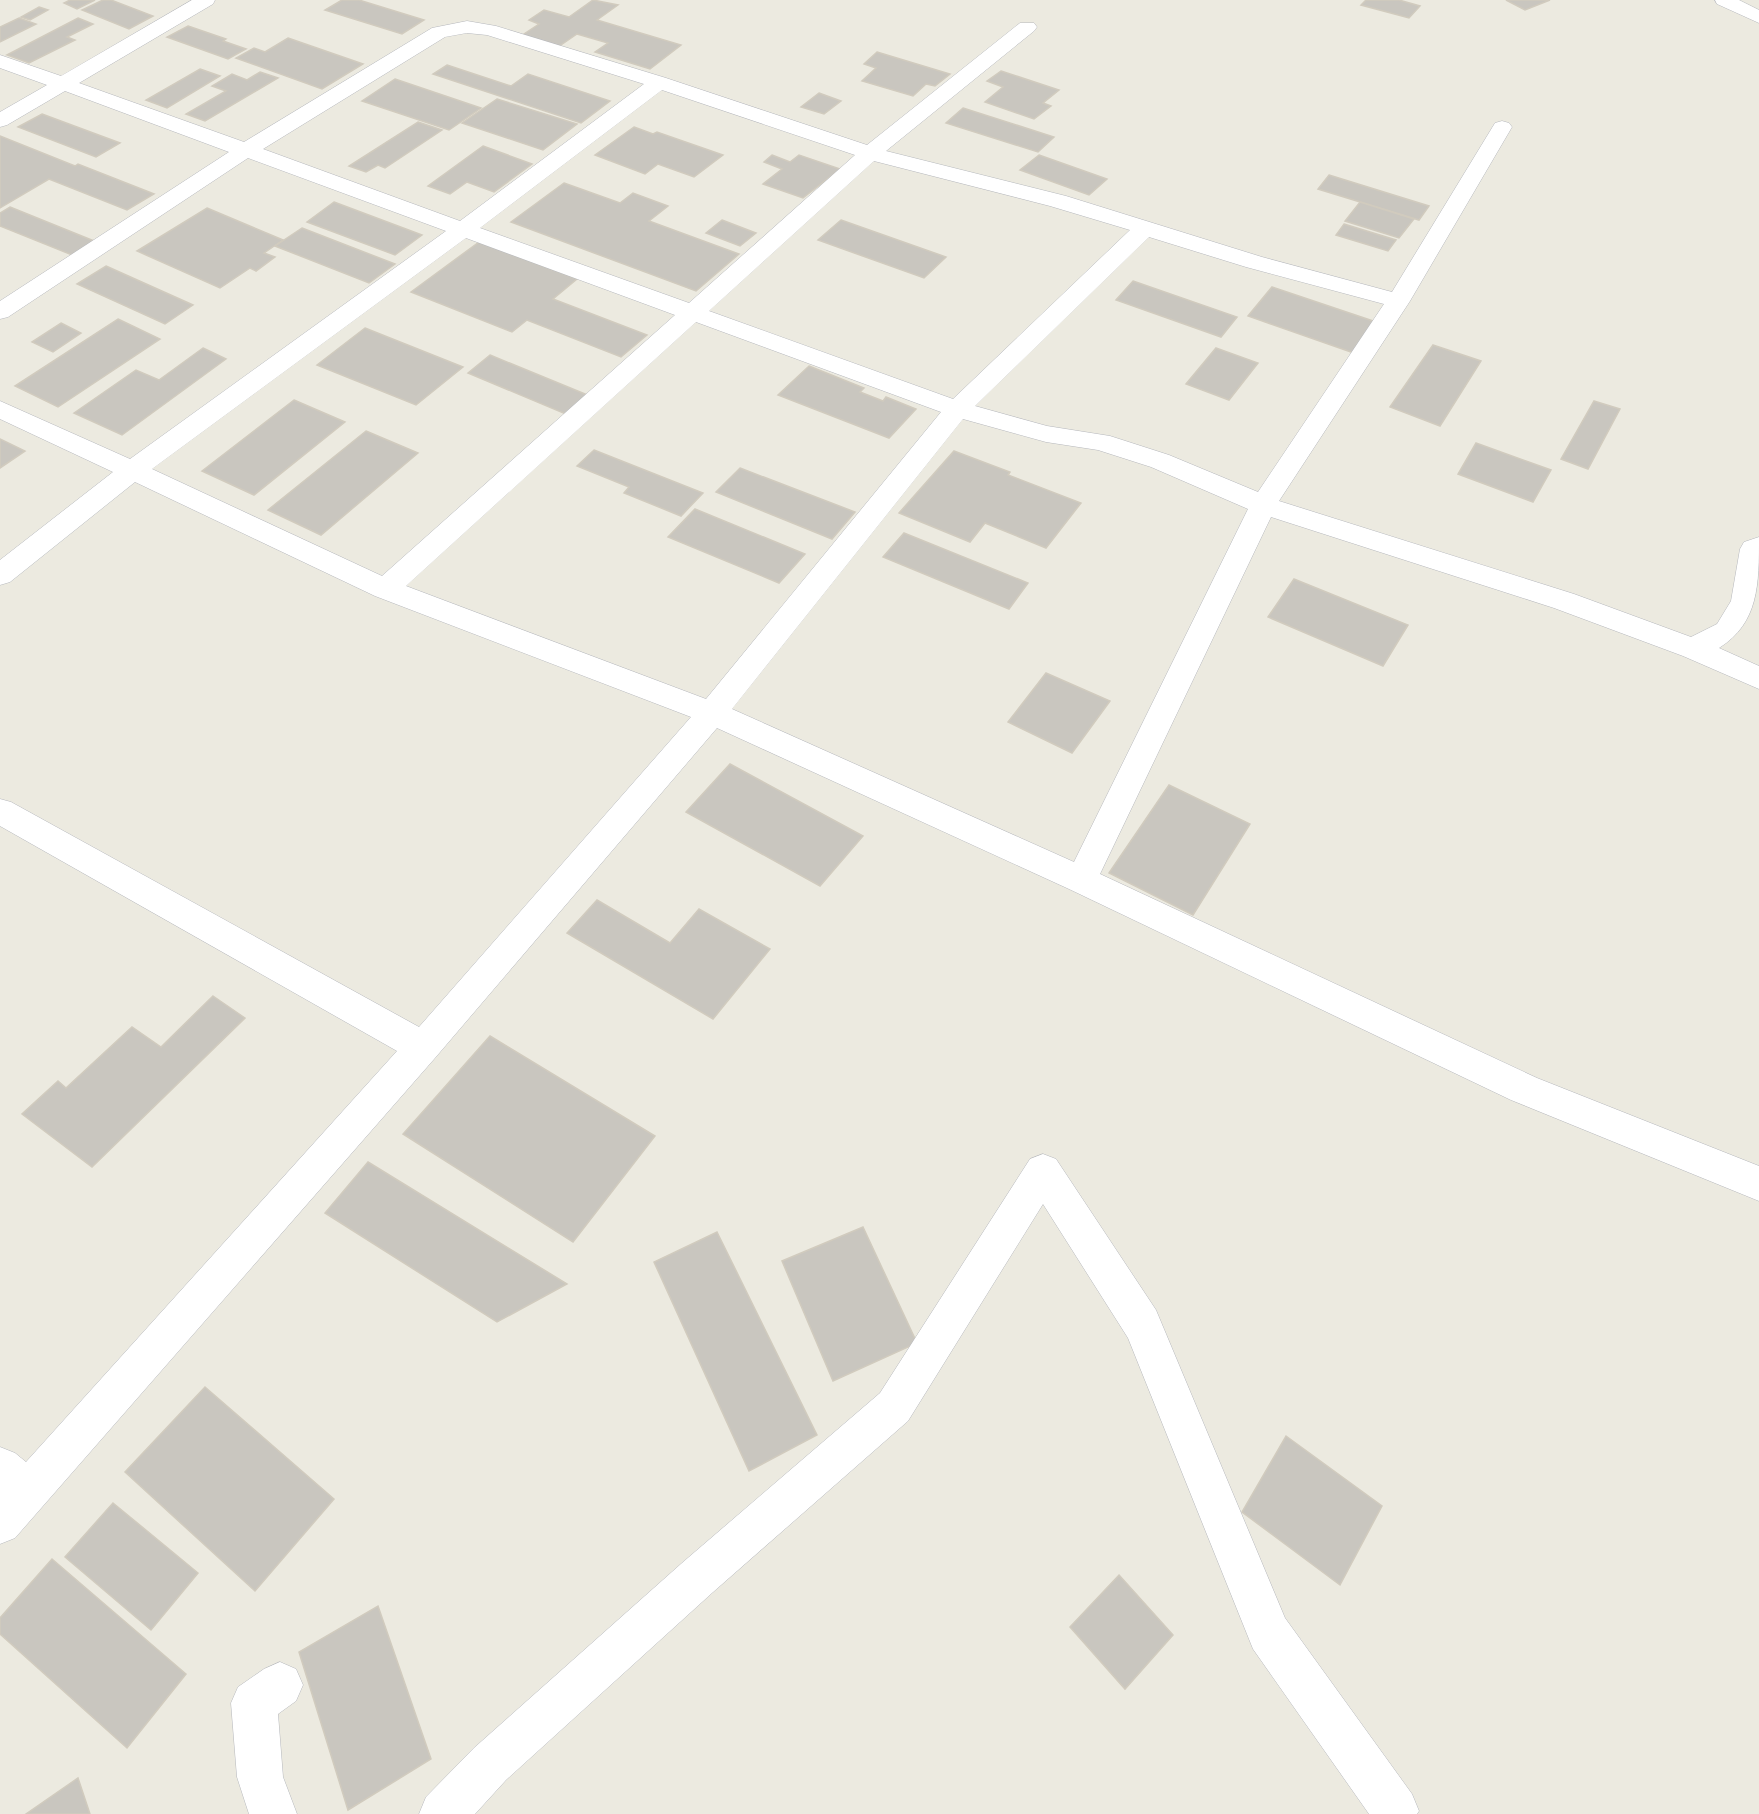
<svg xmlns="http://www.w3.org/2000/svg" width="1759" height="1814" font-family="Manrope,sans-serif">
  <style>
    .building { fill: #c9c6bf; stroke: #d1cbbe; stroke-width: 1.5 }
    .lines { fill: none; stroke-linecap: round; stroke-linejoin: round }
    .minor-casing { stroke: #b6b8bd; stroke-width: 1 }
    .minor { fill: #fff; fill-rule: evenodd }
  </style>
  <rect width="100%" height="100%" fill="#eceae0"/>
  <g class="building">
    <polygon points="70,0 95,0 77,9 64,3"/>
    <polygon points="103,0 111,0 153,16 129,29 82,10"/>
    <polygon points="342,0 359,0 424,20 402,34 325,10"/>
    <polygon points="593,0 618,5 597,20 681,45 650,69 595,52 608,43 577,34 558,47 521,36 539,24 529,20 544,10 569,17"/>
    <polygon points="1366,0 1399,0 1420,6 1409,18 1361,5"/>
    <polygon points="1506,0 1550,0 1525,10"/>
    <polygon points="39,7 48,10 30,20 21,17"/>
    <polygon points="19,18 36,24 0,42 0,27"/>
    <polygon points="78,18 93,24 67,37 75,40 29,63 7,55"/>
    <polygon points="188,26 226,39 223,41 246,49 228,59 167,37"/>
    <polygon points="288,38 363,64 322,89 236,58 254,48 265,52"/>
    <polygon points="877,52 950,74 935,86 926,84 913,96 862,81 876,68 864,64"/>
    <polygon points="447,65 511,86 528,74 610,101 581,123 433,74"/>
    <polygon points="200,69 220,76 167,108 146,100"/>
    <polygon points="1001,71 1059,90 1043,103 1051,106 1034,119 985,102 1003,87 987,81"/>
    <polygon points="260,72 278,78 205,121 186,114 226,91 212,86 232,74 247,80"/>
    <polygon points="395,79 481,108 449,130 362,101"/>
    <polygon points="819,93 841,101 824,114 801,107"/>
    <polygon points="497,99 577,124 543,150 462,123"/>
    <polygon points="963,108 1054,137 1038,152 946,123"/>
    <polygon points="42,114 120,143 96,157 18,127"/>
    <polygon points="418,122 442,130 385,168 378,165 366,172 349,166"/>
    <polygon points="634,127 653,134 657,132 723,155 694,177 658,164 645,174 595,155"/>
    <polygon points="0,136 75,166 78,164 154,194 127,210 49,179 0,208"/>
    <polygon points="483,146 532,164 494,192 467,182 450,194 428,186"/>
    <polygon points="772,155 790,162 799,155 840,169 803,198 763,184 782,169 764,162"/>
    <polygon points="1039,155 1107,179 1089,195 1020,170"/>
    <polygon points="1329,175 1429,206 1419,220 1318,189"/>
    <polygon points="564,183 620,203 633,193 668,206 649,221 739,254 696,291 511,222"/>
    <polygon points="334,202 422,235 395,255 307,222"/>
    <polygon points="1360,202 1414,219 1399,238 1345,221"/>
    <polygon points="10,207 94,241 72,255 0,226 0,213"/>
    <polygon points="207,208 283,240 264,253 275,257 256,271 250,268 220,288 137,251"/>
    <polygon points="722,220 756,233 740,246 706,233"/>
    <polygon points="841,220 946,257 924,278 818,240"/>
    <polygon points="1344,224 1396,240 1388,251 1336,235"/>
    <polygon points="302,228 395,264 369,283 275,246"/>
    <polygon points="479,242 577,279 553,299 647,335 621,357 527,320 512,332 411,292"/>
    <polygon points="106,266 193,305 165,324 77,284"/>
    <polygon points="1133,281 1237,317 1221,337 1116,300"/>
    <polygon points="1272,287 1376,322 1354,353 1248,316"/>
    <polygon points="118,319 160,339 58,407 15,386"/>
    <polygon points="61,323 81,333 53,352 32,342"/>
    <polygon points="365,328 463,367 416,405 317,365"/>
    <polygon points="1433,345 1481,361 1440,426 1390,407"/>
    <polygon points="203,348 226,359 122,435 74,413 136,370 159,380"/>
    <polygon points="1216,348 1258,363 1229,400 1186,384"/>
    <polygon points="490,355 590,396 568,415 468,373"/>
    <polygon points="809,366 864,388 860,392 883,401 886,397 916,409 889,438 778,395"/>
    <polygon points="294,400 345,422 254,495 202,471"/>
    <polygon points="1594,401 1620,409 1588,469 1561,459"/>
    <polygon points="366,431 418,453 321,535 268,510"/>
    <polygon points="0,439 25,451 0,468"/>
    <polygon points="1476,443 1551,470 1533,502 1458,474"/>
    <polygon points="594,450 703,493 681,516 624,493 629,487 577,466"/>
    <polygon points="954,451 1010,472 1008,475 1081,503 1046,548 985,523 970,542 899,513"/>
    <polygon points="740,468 855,512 832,539 716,492"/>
    <polygon points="695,509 805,554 779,583 668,537"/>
    <polygon points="904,533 1028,583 1009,609 883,557"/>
    <polygon points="1294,579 1408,625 1383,666 1268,617"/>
    <polygon points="1046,673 1110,701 1072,753 1008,722"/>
    <polygon points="730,764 863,836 820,886 686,812"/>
    <polygon points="1169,785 1250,824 1193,915 1109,873"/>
    <polygon points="597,900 670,943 699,909 770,949 713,1019 567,933"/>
    <polygon points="213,996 245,1018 92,1167 22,1114 58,1081 66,1088 132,1027 161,1047"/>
    <polygon points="490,1036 655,1136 573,1242 403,1134"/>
    <polygon points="368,1162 567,1284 497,1322 325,1213"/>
    <polygon points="863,1227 917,1343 833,1381 782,1261"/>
    <polygon points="717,1232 817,1435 749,1471 654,1262"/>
    <polygon points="205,1387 334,1499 255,1591 125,1472"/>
    <polygon points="1286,1436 1382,1506 1340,1585 1242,1512"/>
    <polygon points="113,1503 198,1573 151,1630 65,1557"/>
    <polygon points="52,1559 186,1674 127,1748 0,1634 0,1618"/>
    <polygon points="1119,1575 1173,1635 1125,1689 1070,1627"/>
    <polygon points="378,1606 431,1759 348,1810 299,1652"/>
    <polygon points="78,1778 90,1814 26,1814"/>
  </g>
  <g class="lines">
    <defs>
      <g id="minor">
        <path d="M192,0H215L213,4L79,83L244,142L432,28L467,21L496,26L666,78L867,145L1020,23H1034L1037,27L1034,31L886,151L1066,196L1262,257L1392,292L1495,123L1502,121L1509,123L1512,127L1410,301L1279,501L1574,594L1691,637L1717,624L1731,601L1740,549L1744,542L1759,537C1759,584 1759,623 1719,648L1759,666V689L1683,656L1554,608L1271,517L1100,874L1537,1078L1759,1166V1201L1511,1100L1069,889L717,728L435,1058L15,1538L0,1544V1447L15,1453L26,1462L397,1051L0,826V799L11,802L419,1027L691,717L375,596L135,482L10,582L0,585V560L113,472L0,419V401L130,459L446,231L248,158L8,317L0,319V301L229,152L65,91L7,125L0,127V112L47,85L0,68V55L61,76ZM467,33L487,35L644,84L460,221L263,149L445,37ZM662,90L855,155L689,303L480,228ZM874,161L1050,206L1130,230L953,399L709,311ZM1149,237L1246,267L1384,304L1258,492L1169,455L1110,436L1047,426L975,406ZM466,238L675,315L382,576L152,469ZM696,322L941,412L706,699L406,586ZM963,419L1046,442L1098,450L1151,467L1248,509L1074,862L732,709Z"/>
        <polygon points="1715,0 1739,0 1759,10 1759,23 1717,4"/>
        <polygon points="1043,1154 1056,1159 1156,1310 1285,1618 1412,1794 1419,1811 1417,1814 1369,1814 1253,1649 1128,1338 1043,1204 908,1421 712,1593 506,1780 475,1814 419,1814 426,1797 474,1748 682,1563 880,1393 1030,1159"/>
        <polygon points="280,1662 296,1669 303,1685 296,1701 278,1714 283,1777 297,1814 249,1814 237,1777 231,1703 238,1687 264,1669"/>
      </g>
    </defs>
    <use href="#minor" class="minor-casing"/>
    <use href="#minor" class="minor"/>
  </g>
</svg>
